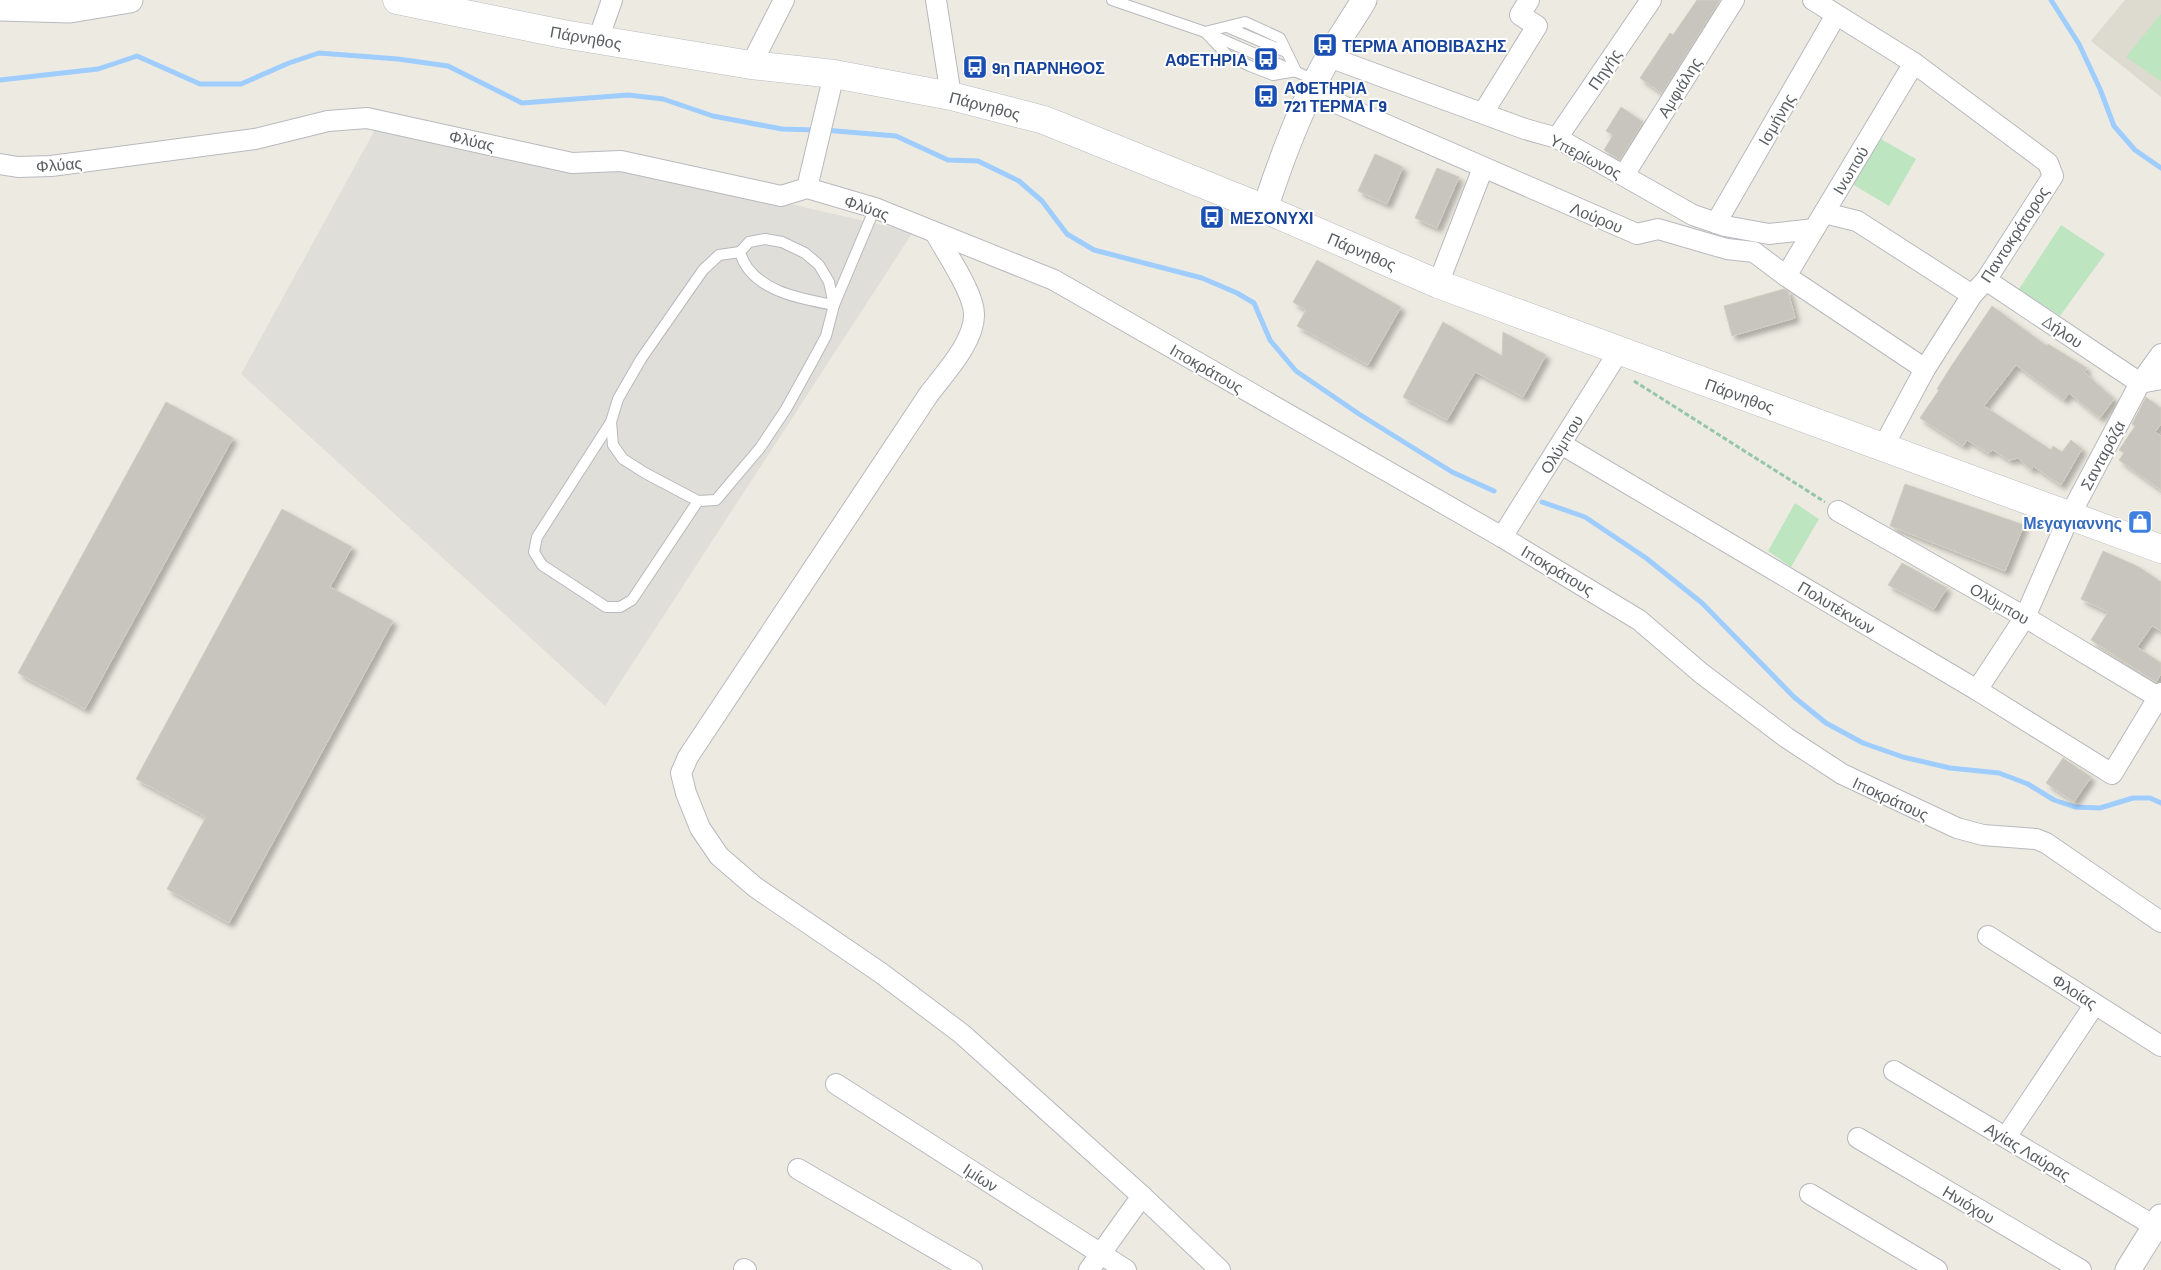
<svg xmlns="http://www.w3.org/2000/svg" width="2161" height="1270" font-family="Barlow,sans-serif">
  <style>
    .industrial { fill: #e0ded9 }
    .education { fill: #dddacf }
    .green { fill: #bde5c0 }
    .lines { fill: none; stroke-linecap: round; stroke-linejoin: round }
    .stream { stroke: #9fcdff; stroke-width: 5 }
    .building { fill: #c8c5be; stroke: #d1cdbf; filter: url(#shadow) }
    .service-casing { stroke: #b7b9be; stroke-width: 12 }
    .minor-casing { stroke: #b7b9be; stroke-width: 22 }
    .tertiary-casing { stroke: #b7b9be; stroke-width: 27 }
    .secondary-casing { stroke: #b7bac0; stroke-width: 29 }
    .path { stroke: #96c6a8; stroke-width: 3; stroke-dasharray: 5 2.5; stroke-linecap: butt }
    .service { stroke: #fff; stroke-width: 10 }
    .minor { stroke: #fff; stroke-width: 20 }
    .tertiary { stroke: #fff; stroke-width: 25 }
    .secondary { stroke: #fff; stroke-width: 28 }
    .labels { text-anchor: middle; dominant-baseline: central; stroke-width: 4; stroke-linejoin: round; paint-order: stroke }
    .street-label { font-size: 16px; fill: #5a5d62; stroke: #fff }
    .transit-label { font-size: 16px; font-weight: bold; fill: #164399; stroke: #fff; text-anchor: start }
    .shop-label { font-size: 16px; font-weight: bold; fill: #366cbe; stroke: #fff; text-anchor: end }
  </style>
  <defs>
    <filter id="shadow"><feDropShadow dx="4.5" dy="4.5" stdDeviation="2.5" flood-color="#0004"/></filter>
  </defs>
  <rect width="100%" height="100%" fill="#edebe1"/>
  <polygon class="industrial" points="378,124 625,166 913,232 605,706 241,374"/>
  <polygon class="education" points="2125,0 2161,0 2161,97 2091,41"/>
  <g class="green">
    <polygon points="2161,14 2161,81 2126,57"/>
    <polygon points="1879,138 1916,159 1889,206 1852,184"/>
    <polygon points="2061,225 2105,254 2060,316 2019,289"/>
    <polygon points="1795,503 1819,519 1791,567 1768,551"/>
  </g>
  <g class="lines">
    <g class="stream">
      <polyline points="2051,0 2079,44 2100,89 2114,126 2135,150 2161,168"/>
      <polyline points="0,80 98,69 137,56 200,84 241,84 289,63 319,53 398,59 448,66 522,103 628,95 663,99 713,116 782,129 816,130"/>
      <polyline points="824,130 896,136 948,160 978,161 1019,181 1042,201 1067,234 1094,250 1202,278 1237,293 1254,303 1270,340 1296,371 1359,414 1452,472 1494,491"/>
      <polyline points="1542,502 1585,517 1646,558 1702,603 1794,697 1826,723 1863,743 1903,757 1950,768 1999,773 2028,784 2054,800 2075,807 2100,808 2133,798 2150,798 2161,803"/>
    </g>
  </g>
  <g class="building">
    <polygon points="1697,0 1720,0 1662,93 1640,78 1670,33 1673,35"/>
    <polygon points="1621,107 1643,122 1620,160 1604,150 1613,135 1606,131"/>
    <polygon points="1375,154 1403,167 1387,204 1358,191"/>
    <polygon points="1437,168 1459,177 1437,228 1415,218"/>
    <polygon points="1317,260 1401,307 1368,365 1297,326 1306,310 1293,302"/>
    <polygon points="1784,289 1788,291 1795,318 1732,336 1724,306"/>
    <polygon points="1992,306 2047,346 2048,344 2087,368 2084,372 2114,399 2100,418 2069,393 2064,400 2016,365 1984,406 2051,450 2053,446 2062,452 2071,440 2082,449 2061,485 2033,466 2031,470 2018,458 2009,460 1993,450 1988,453 1967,440 1963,446 1920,418 1939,390 1937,389 1950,368"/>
    <polygon points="1443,322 1502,356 1503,332 1546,355 1523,397 1475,372 1447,420 1403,397"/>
    <polygon points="2146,397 2161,408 2161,424 2155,432 2161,436 2161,490 2119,460 2124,453 2119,450 2135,426 2132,424"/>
    <polygon points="166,402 233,438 85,709 18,673"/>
    <polygon points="1905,484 2024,525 2005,571 1890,526"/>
    <polygon points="282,509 352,547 330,587 393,621 229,923 167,889 206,817 136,779"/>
    <polygon points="2103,551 2139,567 2161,582 2161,631 2152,626 2137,647 2161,663 2161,674 2156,682 2091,640 2108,612 2081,599"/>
    <polygon points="1902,563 1947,588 1934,609 1888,585"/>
    <polygon points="2063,758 2091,777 2074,802 2046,783"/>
  </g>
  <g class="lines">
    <defs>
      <g id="service">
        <polyline points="1112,0 1205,32 1315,80"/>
        <polygon points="1245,22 1280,38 1296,71 1273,75 1250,66 1228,56 1205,32"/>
        <polyline points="1227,27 1286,52"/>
        <path d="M740,252C750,290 800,299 834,305"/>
        <polyline points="834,305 829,282 819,265 805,253 782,242 765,239 749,242 740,252 719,255 703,270 641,359 618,399 611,422 613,445 623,459 645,473 698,501 716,500 760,448 786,409 812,362 826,336 834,305 875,208"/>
        <polyline points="611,422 537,537 534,552 542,565 606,607 620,607 632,600 698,501"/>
      </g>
      <g id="minor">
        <polyline points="936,0 951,96"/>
        <polyline points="1813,0 1914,63 2048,163 2053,176 1986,280 1972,295 1925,369 1883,447"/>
        <polyline points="598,40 612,0"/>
        <polyline points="1329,57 1525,129 1557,138 1693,215 1725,226 1769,234 1814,229"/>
        <polyline points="751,65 784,0"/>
        <polyline points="1311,92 1637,234 1658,229 1727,249 1754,252 1786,276 1925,369"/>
        <polyline points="1483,113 1537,26 1520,15 1529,0"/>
        <polyline points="1557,138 1651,0"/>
        <polyline points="0,164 18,167 51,166 255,139 328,121 367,118 572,163 621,161 781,196 807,188 875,208 1054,280 1502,537 1639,620 1701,673 1787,738 1842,774 1957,828 1983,835 2036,839 2046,843 2161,922"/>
        <polyline points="1624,175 1734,0"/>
        <polyline points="807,188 834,74"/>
        <polyline points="1824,213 1857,221 1972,295"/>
        <polyline points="1716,223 1836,15"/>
        <path d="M936,234C946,253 974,293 974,314C975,341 945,373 929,394L688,757L681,773L686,793L700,828L719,856L755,887L881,973L962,1034L1142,1196L1220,1270"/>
        <polyline points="1786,276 1914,63"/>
        <polyline points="1986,280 2140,383 2161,379"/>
        <polyline points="1438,284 1483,168"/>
        <polyline points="1561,444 1977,690 2112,774 2161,693"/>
        <polyline points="1838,511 2025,617 2161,699"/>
        <polyline points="1502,537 1619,351"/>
        <polyline points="1977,690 2025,617 2069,517 2140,383 2161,354"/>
        <polyline points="1988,936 2161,1046"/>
        <polyline points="1894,1071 2161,1230"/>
        <polyline points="836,1084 1126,1270"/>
        <polyline points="2006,1137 2095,1004"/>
        <polyline points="1858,1138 2081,1270"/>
        <polyline points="798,1169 972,1270"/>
        <polyline points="1810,1194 1937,1270"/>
        <polyline points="744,1269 746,1270"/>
        <polyline points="1089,1270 1142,1196"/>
      </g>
      <g id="tertiary">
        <polyline points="0,8 70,10 130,0"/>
        <path d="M1265,209C1282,156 1302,104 1329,56C1340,37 1353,19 1364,0"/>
        <polyline points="2128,1270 2161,1217"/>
      </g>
      <polyline id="secondary" points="397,0 563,34 751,65 834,74 951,96 1044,120 1265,209 1438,284 2161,549"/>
    </defs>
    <use href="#service" class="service-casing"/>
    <use href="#minor" class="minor-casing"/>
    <use href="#tertiary" class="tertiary-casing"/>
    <use href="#secondary" class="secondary-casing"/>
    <polyline class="path" points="1634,381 1825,502"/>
    <use href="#service" class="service"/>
    <use href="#minor" class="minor"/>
    <use href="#tertiary" class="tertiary"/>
    <use href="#secondary" class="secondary"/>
  </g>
  <defs>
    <symbol id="bus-square" viewBox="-11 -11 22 22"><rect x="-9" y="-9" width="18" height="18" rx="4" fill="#1a4fb4" stroke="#fff"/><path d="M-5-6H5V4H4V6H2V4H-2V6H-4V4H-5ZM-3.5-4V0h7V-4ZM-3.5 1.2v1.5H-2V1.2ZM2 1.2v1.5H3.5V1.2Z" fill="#fff"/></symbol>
    <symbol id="shop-square" viewBox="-11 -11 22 22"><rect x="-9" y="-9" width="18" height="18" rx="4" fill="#3f7fe0" stroke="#fff"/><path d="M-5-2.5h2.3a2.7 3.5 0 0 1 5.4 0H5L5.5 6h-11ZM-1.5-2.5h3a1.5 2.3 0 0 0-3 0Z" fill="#fff"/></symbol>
  </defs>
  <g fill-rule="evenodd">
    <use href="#bus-square" x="1311" y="31" width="28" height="28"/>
    <use href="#bus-square" x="1252" y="45" width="28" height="28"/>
    <use href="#bus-square" x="961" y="53" width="28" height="28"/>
    <use href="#bus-square" x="1252" y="82" width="28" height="28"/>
    <use href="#bus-square" x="1198" y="203" width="28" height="28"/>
    <use href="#shop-square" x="2126" y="508" width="28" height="28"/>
  </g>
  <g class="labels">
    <g class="street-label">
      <text transform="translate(586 37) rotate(10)">Πάρνηθος</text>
      <text transform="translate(1604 69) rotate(-56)">Πηγής</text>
      <text transform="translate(1679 87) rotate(-58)">Αμφιάλης</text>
      <text transform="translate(985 105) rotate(14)">Πάρνηθος</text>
      <text transform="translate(1776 119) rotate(-60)">Ισμήνης</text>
      <text transform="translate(472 140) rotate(13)">Φλύας</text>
      <text transform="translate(1586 156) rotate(27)">Υπερίωνος</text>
      <text transform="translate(59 164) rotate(-5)">Φλύας</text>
      <text transform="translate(1850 170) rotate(-59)">Ινωπού</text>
      <text transform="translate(867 207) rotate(19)">Φλύας</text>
      <text transform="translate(1597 217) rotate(23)">Λούρου</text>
      <text transform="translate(2014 234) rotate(-57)">Παντοκράτορος</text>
      <text transform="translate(1362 251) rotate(23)">Πάρνηθος</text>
      <text transform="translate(2063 331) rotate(34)">Δήλου</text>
      <text transform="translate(1207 368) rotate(30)">Ιποκράτους</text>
      <text transform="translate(1740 395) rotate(20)">Πάρνηθος</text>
      <text transform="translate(1561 444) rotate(-58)">Ολύμπου</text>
      <text transform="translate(2102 455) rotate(-62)">Σανταρόζα</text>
      <text transform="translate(1558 570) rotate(31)">Ιποκράτους</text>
      <text transform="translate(2000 603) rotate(30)">Ολύμπου</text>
      <text transform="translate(1837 607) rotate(31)">Πολυτέκνων</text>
      <text transform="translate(1891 798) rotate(25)">Ιποκράτους</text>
      <text transform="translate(2075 991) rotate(33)">Φλοίας</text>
      <text transform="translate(2028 1151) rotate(31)">Αγίας Λαύρας</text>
      <text transform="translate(981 1177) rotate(33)">Ιμίων</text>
      <text transform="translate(1969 1204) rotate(31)">Ηνιόχου</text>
    </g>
    <g class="transit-label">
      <text x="1342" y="45">ΤΕΡΜΑ ΑΠΟΒΙΒΑΣΗΣ</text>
      <text x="1248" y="59" text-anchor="end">ΑΦΕΤΗΡΙΑ</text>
      <text x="992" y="67">9η ΠΑΡΝΗΘΟΣ</text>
      <text x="1284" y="87">ΑΦΕΤΗΡΙΑ<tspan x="1284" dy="18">721 ΤΕΡΜΑ Γ9</tspan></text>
      <text x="1230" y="217">ΜΕΣΟΝΥΧΙ</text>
    </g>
    <g class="shop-label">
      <text x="2122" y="522">Μεγαγιαννης</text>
    </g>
  </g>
</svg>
